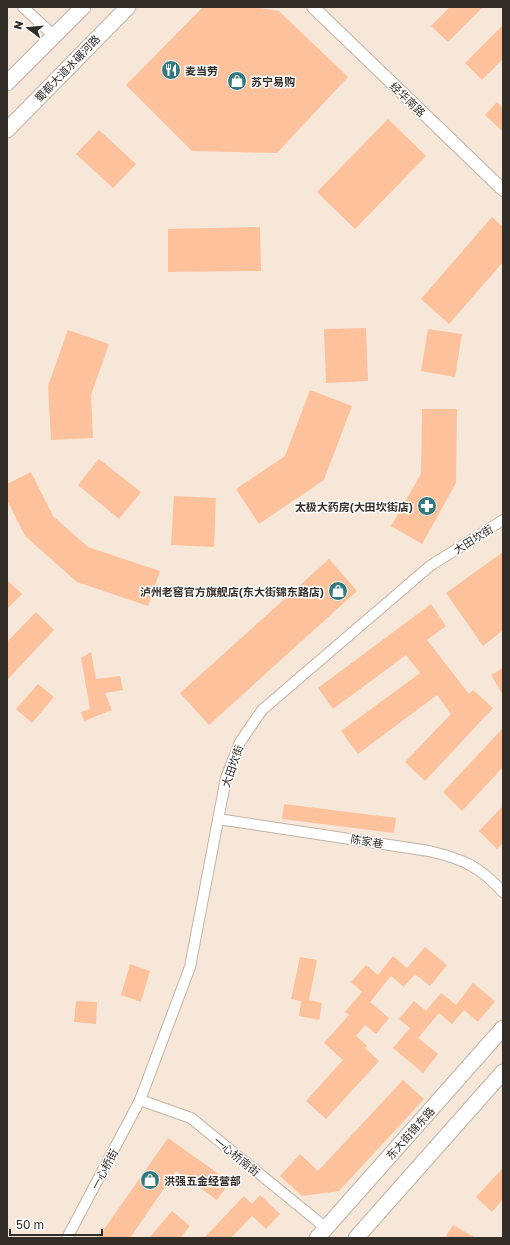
<svg xmlns="http://www.w3.org/2000/svg" width="510" height="1245" font-family="'Golos Text','Noto Sans SC',sans-serif">
  <style>
    .building { fill: #fdc19b }
    .lines { fill: none; stroke-linecap: round; stroke-linejoin: round }
    .minor-casing { stroke: #c2b2a5; stroke-width: 12 }
    .tertiary-casing { stroke: #c2b2a5; stroke-width: 14 }
    .primary-casing { stroke: #c2b2a5; stroke-width: 17 }
    .minor { stroke: #fff; stroke-width: 10 }
    .tertiary { stroke: #fff; stroke-width: 12 }
    .primary { stroke: #fff; stroke-width: 15 }
    .labels { text-anchor: middle; dominant-baseline: central; stroke-width: 3; stroke-linejoin: round; paint-order: stroke }
    .street-label { font-size: 11px; fill: #332d27; stroke: #fff }
    .poi-label { font-size: 11px; font-weight: bold; fill: #332d27; stroke: #fff; text-anchor: start }
  </style>
  <rect width="100%" height="100%" fill="#f7e7d9"/>
  <g class="building">
    <polygon points="203,7 254,7 279,11 348,77 277,153 192,151 126,85"/>
    <polygon points="450,7 483,7 448,42 431,26"/>
    <polygon points="503,25 503,59 482,80 465,63"/>
    <polygon points="497,102 503,108 503,132 485,115"/>
    <polygon points="388,119 426,156 355,229 317,192"/>
    <polygon points="99,130 136,164 113,188 76,154"/>
    <polygon points="492,217 503,227 503,262 449,324 421,299"/>
    <polygon points="260,227 261,271 168,272 168,229"/>
    <polygon points="366,328 368,381 326,383 324,329"/>
    <polygon points="428,329 462,334 455,377 421,371"/>
    <polygon points="68,330 109,344 91,395 93,438 51,440 48,386"/>
    <polygon points="310,390 352,406 324,480 259,524 236,489 285,456"/>
    <polygon points="422,409 457,409 456,483 422,544 391,526 421,474"/>
    <polygon points="99,459 141,492 119,519 78,485"/>
    <polygon points="31,472 53,516 88,547 160,571 148,606 77,582 25,536 7,500 7,484"/>
    <polygon points="174,496 216,498 214,547 171,545"/>
    <polygon points="503,552 503,630 483,646 446,593"/>
    <polygon points="329,559 357,591 209,725 180,693"/>
    <polygon points="7,580 22,594 7,609"/>
    <polygon points="431,604 446,626 427,640 469,694 473,690 493,708 425,781 405,762 451,714 437,695 358,754 341,731 420,673 406,655 333,709 318,688"/>
    <polygon points="36,612 54,630 7,680 7,642"/>
    <polygon points="91,652 96,679 120,676 123,690 105,693 112,710 84,721 81,712 90,709 81,658"/>
    <polygon points="503,668 503,695 491,675"/>
    <polygon points="38,684 54,697 32,723 16,709"/>
    <polygon points="503,728 503,767 462,811 443,792"/>
    <polygon points="284,804 396,818 394,833 282,819"/>
    <polygon points="503,806 503,843 497,849 479,831"/>
    <polygon points="425,947 447,965 430,986 415,974 404,987 391,976 370,1002 389,1018 376,1034 365,1025 356,1036 367,1046 365,1048 379,1061 326,1119 306,1101 343,1060 324,1043 349,1015 345,1012 362,992 351,982 366,965 378,975 393,956 407,968"/>
    <polygon points="300,957 317,960 309,1000 322,1003 319,1020 299,1016 301,1001 291,999"/>
    <polygon points="130,964 150,971 141,1002 121,995"/>
    <polygon points="473,983 495,1001 478,1022 464,1010 452,1024 439,1013 418,1038 438,1054 423,1073 393,1048 410,1028 399,1019 414,1001 426,1011 441,993 456,1005"/>
    <polygon points="76,1001 97,1002 96,1024 74,1022"/>
    <polygon points="403,1080 424,1099 339,1191 302,1196 280,1176 300,1154 318,1171"/>
    <polygon points="168,1138 230,1182 217,1200 176,1171 130,1238 98,1238"/>
    <polygon points="503,1168 503,1199 492,1212 476,1197"/>
    <polygon points="260,1195 280,1214 266,1229 252,1216 231,1238 204,1238 244,1196 252,1204"/>
    <polygon points="172,1211 190,1226 180,1238 149,1238"/>
    <polygon points="453,1225 476,1238 445,1238"/>
  </g>
  <g class="lines">
    <defs>
      <g id="minor">
        <polyline points="23,7 53,35"/>
        <path d="M218,819L429,851C463,859 479,866 503,892"/>
        <polyline points="140,1100 191,1118 326,1228"/>
        <polyline points="67,1238 140,1100 190,967 226,778 240,742 262,710 430,566 503,520"/>
      </g>
      <polyline id="tertiary" points="313,7 503,190"/>
      <g id="primary">
        <polyline points="7,83 83,7"/>
        <polyline points="7,130 128,7"/>
        <polyline points="317,1238 503,1028"/>
        <polyline points="356,1238 503,1072"/>
      </g>
    </defs>
    <use href="#minor" class="minor-casing"/>
    <use href="#tertiary" class="tertiary-casing"/>
    <use href="#primary" class="primary-casing"/>
    <use href="#minor" class="minor"/>
    <use href="#tertiary" class="tertiary"/>
    <use href="#primary" class="primary"/>
  </g>
  <defs>
    <symbol id="restaurant-disc" viewBox="-11 -11 22 22"><circle r="9.5" fill="#317a80" stroke="#fff"/><path d="M-5-6h1v4h1v-4h1v4h1v-4h1v5L-1.5 .5V6h-2V.5L-5-1ZM5-6V6H3V1.5H1.5Q1.5-4 5-6Z" fill="#fff"/></symbol>
    <symbol id="shop-disc" viewBox="-11 -11 22 22"><circle r="9.5" fill="#317a80" stroke="#fff"/><path d="M-5-2.5h2.3a2.7 3.5 0 0 1 5.4 0H5L5.5 6h-11ZM-1.5-2.5h3a1.5 2.3 0 0 0-3 0Z" fill="#fff"/></symbol>
    <symbol id="pharmacy-disc" viewBox="-11 -11 22 22"><circle r="9.5" fill="#317a80" stroke="#fff"/><path d="M-2-6h4v4h4v4h-4v4h-4v-4h-4v-4h4Z" fill="#fff"/></symbol>
  </defs>
  <g fill-rule="evenodd">
    <use href="#restaurant-disc" x="160" y="59" width="22" height="22"/>
    <use href="#shop-disc" x="226" y="70" width="22" height="22"/>
    <use href="#pharmacy-disc" x="416" y="495" width="22" height="22"/>
    <use href="#shop-disc" x="327" y="580" width="22" height="22"/>
    <use href="#shop-disc" x="139" y="1169" width="22" height="22"/>
  </g>
  <g class="labels">
    <g class="street-label">
      <text transform="translate(67 68) rotate(-46)">蜀都大道水碾河路</text>
      <text transform="translate(408 99) rotate(44)">经华南路</text>
      <text transform="translate(473 539) rotate(-32)">大田坎街</text>
      <text transform="translate(232 766) rotate(-71)">大田坎街</text>
      <text transform="translate(367 841) rotate(9)">陈家巷</text>
      <text transform="translate(410 1133) rotate(-48)">东大街锦东路</text>
      <text transform="translate(237 1156) rotate(39)">一心桥南街</text>
      <text transform="translate(104 1169) rotate(-62)">一心桥街</text>
    </g>
    <g class="poi-label">
      <text x="185" y="70">麦当劳</text>
      <text x="251" y="81">苏宁易购</text>
      <text x="413" y="506" text-anchor="end">太极大药房(大田坎街店)</text>
      <text x="324" y="591" text-anchor="end">泸州老窖官方旗舰店(东大街锦东路店)</text>
      <text x="164" y="1180">洪强五金经营部</text>
    </g>
  </g>
  <rect width="510" height="1245" fill="none" stroke="#332d27" stroke-width="16"/>
  <g transform="translate(28 28) rotate(286)" stroke="#ffffff" stroke-width="3" paint-order="stroke">
  <path d="M0-3L7 15L0 10L-7 15Z" fill="#332d27"/>
  <text y="-6" font-size="11" font-weight="bold" text-anchor="middle" fill="#332d27">N</text>
  </g>
  <path d="M10 1229v6h92v-6" fill="none" stroke="#332d27" stroke-width="2"/>
  <text x="16" y="1229" font-size="12" fill="#332d27" stroke="#ffffff" stroke-width="3" paint-order="stroke">50 m</text>
</svg>
